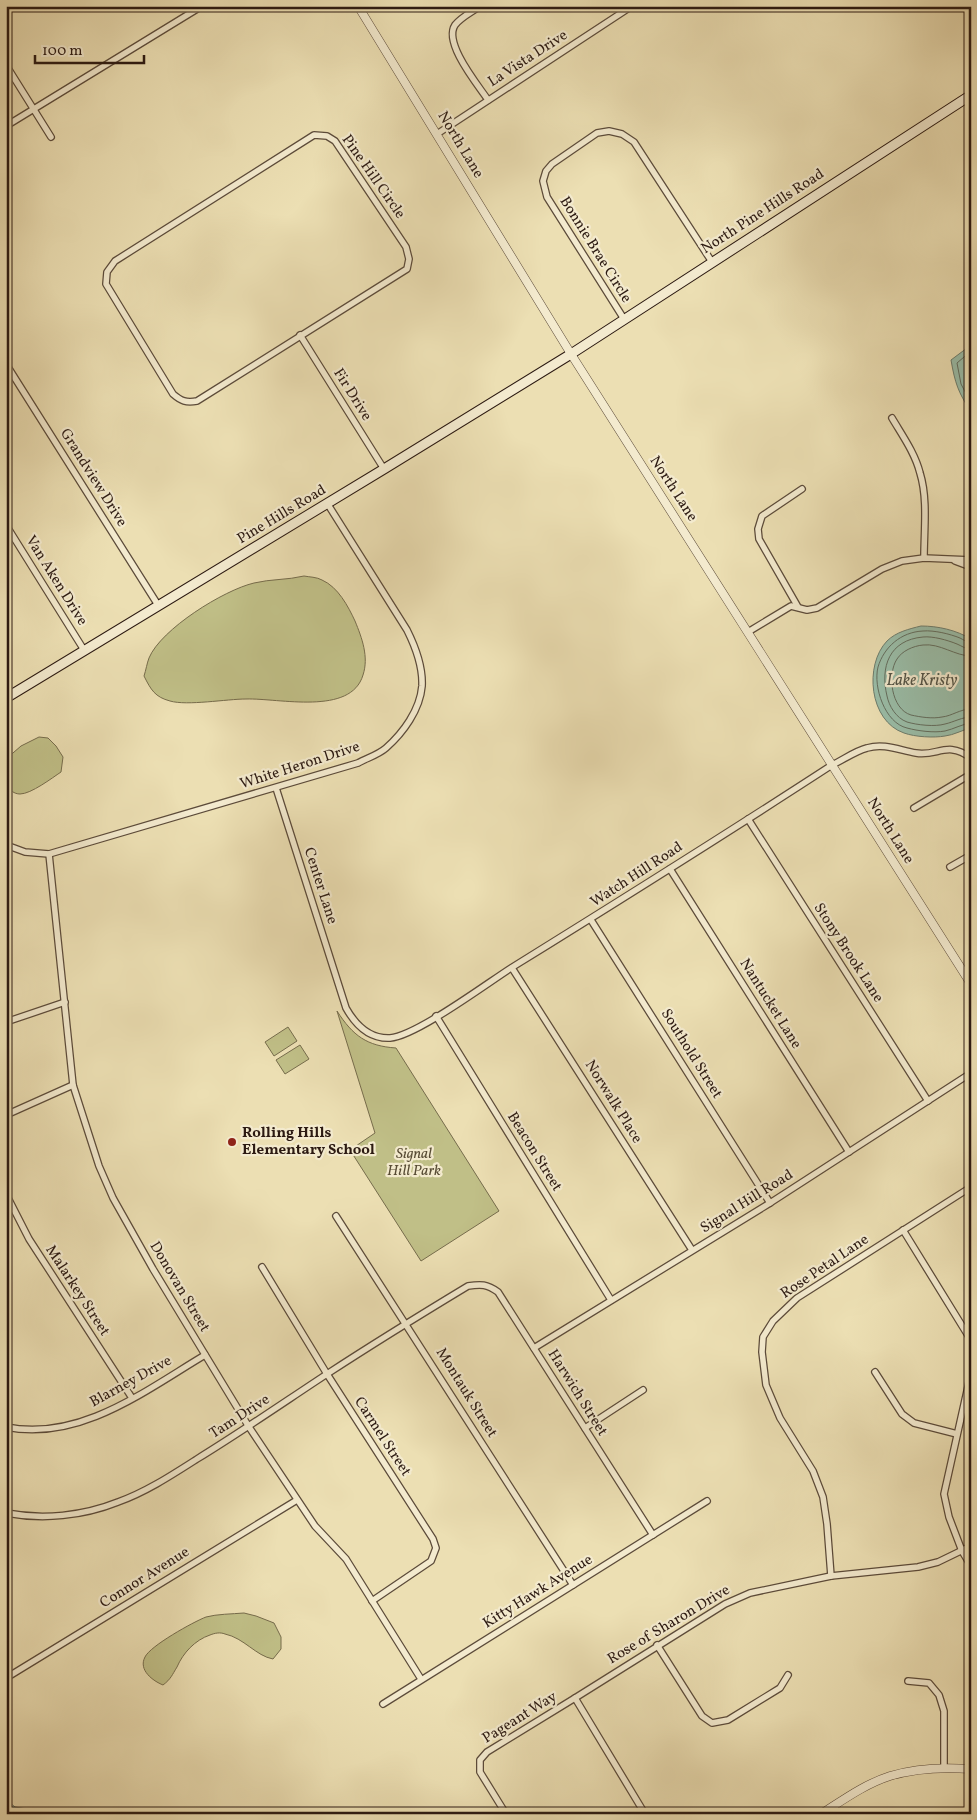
<svg xmlns="http://www.w3.org/2000/svg" width="977" height="1820" font-family="Vollkorn,serif">
  <style>
    .green { fill: #c0bf87; stroke: #766c4c }
    .water { fill: #99bda8; stroke: #6d7c6c }
    .lines { fill: none; stroke-linecap: round; stroke-linejoin: round }
    .shore { stroke: #626c5d; stroke-width: 1 }
    .minor-casing { stroke: #5c4b3a; stroke-width: 8 }
    .tertiary-casing { stroke: #5c4b3a; stroke-width: 9 }
    .secondary-casing { stroke: #2c1a12; stroke-width: 11 }
    .minor { stroke: #f3eace; stroke-width: 5.5 }
    .tertiary { stroke: #f3eace; stroke-width: 8 }
    .secondary { stroke: #f3eace; stroke-width: 9 }
    .poi-dot { fill: #8f2418; stroke: #f3eace; stroke-width: 2 }
    .labels { text-anchor: middle; dominant-baseline: central; stroke-width: 4.5; stroke-linejoin: round; paint-order: stroke }
    .street-label { font-size: 15px; fill: #2c1a12; stroke: #f3eace }
    .poi-label { font-size: 15px; font-weight: bold; fill: #2c1a12; stroke: #f3eace; text-anchor: start }
    .park-label { font-size: 15px; font-style: italic; fill: #584c35; stroke: #f3eace }
    .water-label { font-size: 16px; font-style: italic; fill: #525346; stroke: #f3eace }
  </style>
  <rect width="100%" height="100%" fill="#ecdfb3"/>
  <filter id="stains"><feTurbulence type="fractalNoise" baseFrequency=".004" numOctaves="4"/><feColorMatrix values="0 0 0 0 .2 0 0 0 0 .09 0 0 0 0 .02 0 0 0 .5 -.17"/></filter>
  <radialGradient id="worn" r=".72"><stop offset=".6" stop-color="#630" stop-opacity="0"/><stop offset="1" stop-color="#630" stop-opacity=".3"/></radialGradient>
  <g class="green">
    <path d="M304,576C309,577 317,577 322,580C338,587 348,606 355,621C362,638 369,657 363,675C351,716 279,698 246,699C227,699 187,706 170,701C155,697 151,690 144,676C146,670 147,663 149,658C161,629 224,590 254,583C270,579 288,580 304,576Z"/>
    <path d="M39,737L48,738L56,746L63,757L61,772C52,778 31,794 20,794C14,794 10,790 6,786V759L21,746Z"/>
    <path d="M337,1011C353,1036 367,1046 396,1048L499,1211L421,1261L350,1150L375,1133Z"/>
    <polygon points="288,1027 297,1041 274,1056 265,1042"/>
    <polygon points="300,1045 309,1059 285,1074 276,1060"/>
    <path d="M244,1613L256,1616L274,1623L281,1637V1649L273,1659C256,1656 244,1638 225,1634C220,1632 215,1633 210,1635C195,1640 183,1653 177,1667C172,1675 171,1679 163,1685C153,1681 138,1670 145,1657C150,1646 193,1622 206,1617C217,1614 232,1614 244,1613Z"/>
  </g>
  <g class="water">
    <path d="M971,345V412C958,392 955,383 951,360Z"/>
    <path d="M921,626C938,626 956,630 971,639V728C962,730 954,735 945,736C934,738 915,737 904,733C869,721 864,665 887,641C896,632 909,629 921,626Z"/>
    <polygon points="6,1799 15,1807 27,1809 30,1814 6,1814"/>
  </g>
  <g class="lines">
    <g class="shore">
      <polyline points="971,351 957,363 961,384 971,403"/>
      <path d="M971,643C966,642 964,640 960,638C950,634 934,630 923,631C901,632 884,647 878,667C873,687 885,723 907,728C918,731 934,733 945,731C954,729 962,724 971,723"/>
      <path d="M971,649C965,649 962,646 957,644C947,640 933,636 923,637C889,640 880,667 887,696C889,706 896,718 907,722C917,725 935,727 945,724C954,722 962,717 971,717"/>
      <path d="M971,656C955,656 940,643 923,645C913,646 902,651 897,659C887,674 891,709 911,715C920,717 932,719 942,717C952,716 960,709 971,709"/>
    </g>
    <defs>
      <g id="minor">
        <path d="M480,6C472,12 461,17 455,25C443,43 478,85 488,100"/>
        <polyline points="6,65 51,137"/>
        <polyline points="6,126 202,6"/>
        <polyline points="437,134 632,6"/>
        <path d="M314,135L327,136L335,141L406,247L409,259L407,269L197,401C186,403 181,401 173,394L106,284L107,272L115,261Z"/>
        <polyline points="624,319 547,197 543,181 546,171 552,164 597,133 609,131 622,134 634,142 712,262"/>
        <polyline points="300,335 384,469"/>
        <polyline points="6,364 158,605"/>
        <path d="M892,418C902,435 915,453 920,473C928,499 924,530 924,558"/>
        <polyline points="6,525 84,650"/>
        <polyline points="955,561 971,567"/>
        <polyline points="798,607 759,539 758,529 762,516 802,489"/>
        <polyline points="748,632 791,606 807,610 817,608 882,569 902,561 924,558 971,560"/>
        <path d="M276,788L346,1008C355,1024 369,1039 390,1038C416,1036 486,984 511,968C619,901 726,834 832,765C843,760 855,751 867,748C884,743 899,750 916,753C937,757 947,740 971,758"/>
        <polyline points="914,808 971,774"/>
        <polyline points="748,819 928,1101"/>
        <path d="M6,845L25,852L49,854L358,763C367,758 378,755 386,748C403,733 420,710 422,686C423,667 415,646 407,630L327,503"/>
        <polyline points="49,854 73,1085 99,1166 113,1198 153,1269 249,1427 315,1526 346,1559 421,1679"/>
        <polyline points="950,867 971,855"/>
        <polyline points="670,869 849,1152"/>
        <polyline points="591,920 770,1203"/>
        <polyline points="512,968 692,1250"/>
        <polyline points="436,1016 611,1300"/>
        <polyline points="6,1022 65,1002"/>
        <polyline points="6,1115 73,1085"/>
        <polyline points="6,1194 29,1239 132,1398"/>
        <polyline points="336,1216 573,1585"/>
        <polyline points="903,1230 969,1337 971,1350"/>
        <polyline points="262,1267 327,1374 433,1539 436,1548 431,1561 372,1601"/>
        <polyline points="534,1348 770,1203 971,1073"/>
        <polyline points="875,1372 902,1414 914,1423 957,1434"/>
        <polyline points="971,1373 944,1494 949,1517 962,1551 971,1566"/>
        <path d="M6,1427C80,1442 146,1390 205,1355"/>
        <polyline points="585,1428 643,1390"/>
        <path d="M6,1513C43,1520 83,1516 118,1502C146,1492 172,1475 197,1459C241,1432 283,1403 327,1374C373,1344 420,1315 468,1286C481,1284 487,1284 498,1292L653,1535"/>
        <polyline points="831,1576 827,1524 823,1497 813,1471 780,1418 766,1385 762,1352 763,1337 773,1321 797,1298 971,1187"/>
        <polyline points="657,1645 702,1716 712,1723 728,1720 780,1688 788,1675"/>
        <polyline points="6,1678 297,1500"/>
        <polyline points="908,1681 929,1683 939,1695 944,1711 944,1767"/>
        <polyline points="575,1698 645,1814"/>
        <polyline points="383,1704 707,1501"/>
        <polyline points="506,1814 480,1772 480,1760 487,1752 575,1698 725,1604 750,1593 831,1576 918,1567 938,1562 971,1546"/>
      </g>
      <g id="tertiary">
        <polyline points="358,6 571,354 971,984"/>
        <path d="M821,1814C843,1800 865,1784 890,1776C916,1768 944,1767 971,1769"/>
      </g>
      <polyline id="secondary" points="6,698 384,469 571,354 971,95"/>
    </defs>
    <use href="#minor" class="minor-casing"/>
    <use href="#tertiary" class="tertiary-casing"/>
    <use href="#secondary" class="secondary-casing"/>
    <use href="#minor" class="minor"/>
    <use href="#tertiary" class="tertiary"/>
    <use href="#secondary" class="secondary"/>
  </g>
  <circle class="poi-dot" cx="232" cy="1142" r="5"/>
  <g class="labels">
    <g class="street-label">
      <text transform="translate(528 59) rotate(-33)">La Vista Drive</text>
      <text transform="translate(460 145) rotate(59)">North Lane</text>
      <text transform="translate(373 177) rotate(55)">Pine Hill Circle</text>
      <text transform="translate(763 212) rotate(-33)">North Pine Hills Road</text>
      <text transform="translate(595 250) rotate(58)">Bonnie Brae Circle</text>
      <text transform="translate(352 395) rotate(58)">Fir Drive</text>
      <text transform="translate(93 478) rotate(58)">Grandview Drive</text>
      <text transform="translate(673 489) rotate(57)">North Lane</text>
      <text transform="translate(282 515) rotate(-31)">Pine Hills Road</text>
      <text transform="translate(56 581) rotate(58)">Van Aken Drive</text>
      <text transform="translate(300 766) rotate(-18)">White Heron Drive</text>
      <text transform="translate(890 831) rotate(58)">North Lane</text>
      <text transform="translate(637 875) rotate(-33)">Watch Hill Road</text>
      <text transform="translate(320 886) rotate(72)">Center Lane</text>
      <text transform="translate(848 953) rotate(57)">Stony Brook Lane</text>
      <text transform="translate(770 1004) rotate(58)">Nantucket Lane</text>
      <text transform="translate(691 1054) rotate(58)">Southold Street</text>
      <text transform="translate(613 1102) rotate(58)">Norwalk Place</text>
      <text transform="translate(534 1152) rotate(58)">Beacon Street</text>
      <text transform="translate(747 1202) rotate(-32)">Signal Hill Road</text>
      <text transform="translate(825 1267) rotate(-34)">Rose Petal Lane</text>
      <text transform="translate(179 1287) rotate(59)">Donovan Street</text>
      <text transform="translate(77 1291) rotate(57)">Malarkey Street</text>
      <text transform="translate(131 1382) rotate(-29)">Blarney Drive</text>
      <text transform="translate(466 1393) rotate(58)">Montauk Street</text>
      <text transform="translate(577 1393) rotate(58)">Harwich Street</text>
      <text transform="translate(240 1417) rotate(-33)">Tam Drive</text>
      <text transform="translate(382 1437) rotate(57)">Carmel Street</text>
      <text transform="translate(145 1578) rotate(-32)">Connor Avenue</text>
      <text transform="translate(538 1592) rotate(-32)">Kitty Hawk Avenue</text>
      <text transform="translate(669 1625) rotate(-31)">Rose of Sharon Drive</text>
      <text transform="translate(520 1718) rotate(-32)">Pageant Way</text>
    </g>
    <g class="poi-label">
      <text x="242" y="1133">Rolling Hills<tspan x="242" dy="17">Elementary School</tspan></text>
    </g>
    <g class="park-label">
      <text x="414" y="1154">Signal<tspan x="414" dy="17">Hill Park</tspan></text>
    </g>
    <g class="water-label">
      <text x="922" y="681">Lake Kristy</text>
    </g>
  </g>
  <rect width="977" height="1820" fill="none" stroke="#ecdfb3" stroke-width="25"/>
  <rect x="8" y="8" width="962" height="1805" fill="none" stroke="#2c1a12" stroke-width="2.5"/>
  <rect x="12" y="12" width="952" height="1795" fill="none" stroke="#2c1a12"/>
  <path d="M35 55v8h109v-8" fill="none" stroke="#2c1a12" stroke-width="2.5"/>
  <text x="42" y="55" font-size="15" fill="#2c1a12" stroke="#f3eace" stroke-width="4" paint-order="stroke">100 m</text>
  <rect width="100%" height="100%" filter="url(#stains)"/>
  <rect width="100%" height="100%" fill="url(#worn)"/>
</svg>
